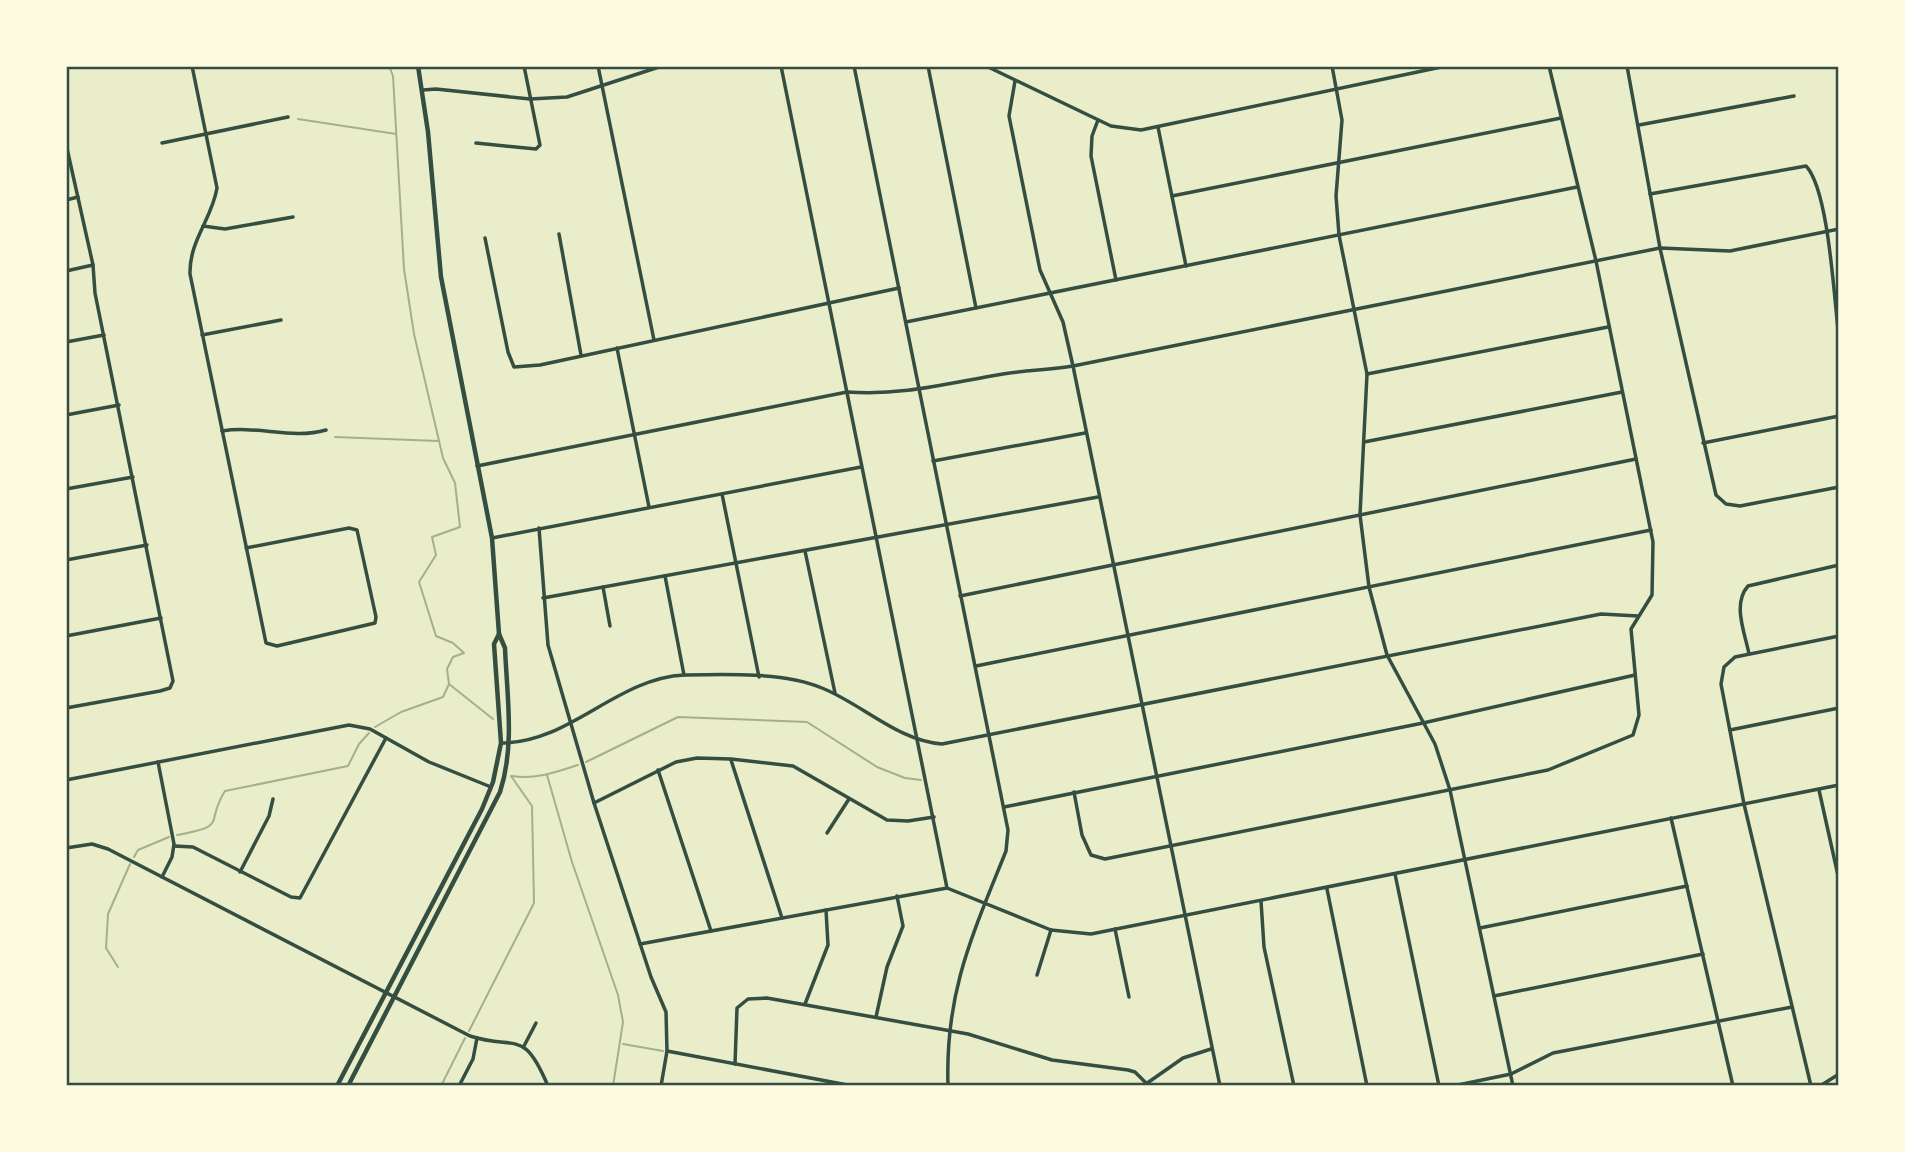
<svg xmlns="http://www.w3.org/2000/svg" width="1905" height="1152" font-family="Overpass,sans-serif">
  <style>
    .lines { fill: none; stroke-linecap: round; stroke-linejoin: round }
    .stream { stroke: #a3b18a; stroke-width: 2 }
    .minor { stroke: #344e41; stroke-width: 3.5 }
    .tertiary { stroke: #344e41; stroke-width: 3.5 }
    .secondary { stroke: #344e41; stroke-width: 4.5 }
    .neatline { fill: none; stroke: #344e41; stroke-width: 2.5 }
  </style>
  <rect width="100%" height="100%" fill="#e9edc9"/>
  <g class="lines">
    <g class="stream">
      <polyline points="389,66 393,76 404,269 414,334 443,458 455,483 460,527 432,537 436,555 419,582 436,636 453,643 464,653 453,657 447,669 449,684 493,719"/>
      <polyline points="298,119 396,134"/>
      <polyline points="335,437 438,441"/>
      <polyline points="375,727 401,712 443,697 449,684"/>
      <polyline points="586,762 678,717 807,722 877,767 905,778 921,780"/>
      <polyline points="547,775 572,862 618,995 623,1022 613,1086"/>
      <path d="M512,776C535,780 556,772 578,765"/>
      <path d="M177,835C230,825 204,824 225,791L348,766L359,744L369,733"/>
      <polyline points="134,857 138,850 169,837"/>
      <polyline points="118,967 106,948 108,914 130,864"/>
      <polyline points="469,1031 534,903 532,806 511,776"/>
      <polyline points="623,1044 663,1051"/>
      <polyline points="441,1086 465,1038"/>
    </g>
    <g class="minor">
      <path d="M192,66L217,188C212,219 189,241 190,274L266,643L277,646L375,623L376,617L357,530L349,528L246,548"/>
      <polyline points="598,66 654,340"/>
      <polyline points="781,66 947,888"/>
      <polyline points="928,66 976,308"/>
      <polyline points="986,66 1111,126 1141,130 1446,66"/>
      <polyline points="1627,66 1660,248 1716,495 1726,504 1740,506 1839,487"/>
      <polyline points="1015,81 1009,116 1040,270 1063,322 1073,366 1220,1086"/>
      <polyline points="423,90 436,89 530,99 567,97 662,66"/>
      <polyline points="1098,120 1092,136 1091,156 1116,280"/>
      <polyline points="1639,125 1794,96"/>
      <polyline points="1158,127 1186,266"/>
      <polyline points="162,143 288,117"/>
      <polyline points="476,143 536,149 540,145 524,66"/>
      <polyline points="66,144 93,265 95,293 173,681 170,688 160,691 66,708"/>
      <path d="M1650,194L1806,166C1829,190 1834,300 1839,338"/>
      <polyline points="1172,196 1561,118"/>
      <polyline points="66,200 78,197"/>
      <polyline points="203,226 225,229 293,217"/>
      <polyline points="559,234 581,355"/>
      <polyline points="485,238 508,352 514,367 540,365 899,288"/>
      <polyline points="66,271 93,265"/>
      <polyline points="906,322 1577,187"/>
      <polyline points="202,335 281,320"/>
      <polyline points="66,342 104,335"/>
      <polyline points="617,348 649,507"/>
      <polyline points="1367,374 1608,327"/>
      <polyline points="66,415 119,405"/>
      <path d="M222,431C257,425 292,440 326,430"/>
      <polyline points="1364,442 1622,392"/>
      <polyline points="1703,443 1839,416"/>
      <polyline points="933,461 1085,433"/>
      <polyline points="66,489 133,477"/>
      <polyline points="722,494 759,677"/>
      <polyline points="539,528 548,645 594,803 651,977 666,1012 667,1051 661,1086"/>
      <polyline points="492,538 861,467"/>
      <polyline points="805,551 835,693"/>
      <polyline points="66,560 147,545"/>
      <polyline points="665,576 684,675"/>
      <polyline points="603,587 610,626"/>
      <polyline points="960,596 1636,459"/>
      <polyline points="543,598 1098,497"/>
      <polyline points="66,636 161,618"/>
      <path d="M1749,654C1745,633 1732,604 1748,586L1839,565"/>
      <polyline points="976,666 1651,530"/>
      <polyline points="1730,730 1839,708"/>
      <path d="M501,743C568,744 617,678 684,675C723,674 786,672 822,688C862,704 898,741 942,744L1601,614L1638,616"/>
      <polyline points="731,760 782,918"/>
      <polyline points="158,762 174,844 172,857 162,877"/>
      <polyline points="658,770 711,931"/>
      <polyline points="66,780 349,725 370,729 429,762 491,787"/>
      <polyline points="1819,790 1839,880"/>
      <polyline points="1074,792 1082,835 1091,855 1105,859 1548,770 1633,735 1639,715 1631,629 1652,595 1653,542 1596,261 1549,66"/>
      <polyline points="594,803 676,762 697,758 731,759 793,766 887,820 908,821 934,817"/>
      <polyline points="1004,807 1423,723 1635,675"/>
      <polyline points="1671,818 1733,1086"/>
      <polyline points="827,833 849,799"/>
      <polyline points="174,846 193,847 291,897 300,898 386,738"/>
      <path d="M66,848L92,844L108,849L470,1036C517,1051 523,1027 548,1086"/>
      <polyline points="240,872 269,816 273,799"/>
      <polyline points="1395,874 1439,1086"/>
      <polyline points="1327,889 1367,1086"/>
      <polyline points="1261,901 1264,947 1294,1086"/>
      <polyline points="1480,928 1687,886"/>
      <polyline points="1115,929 1129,997"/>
      <polyline points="640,944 947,888 1051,930 1091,934 1839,785"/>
      <polyline points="1037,975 1051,930"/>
      <polyline points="1494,996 1703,954"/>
      <polyline points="805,1004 828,945 826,910"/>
      <polyline points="876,1017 887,967 903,926 897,896"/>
      <polyline points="524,1046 536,1023"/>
      <polyline points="667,1051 853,1086"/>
      <polyline points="735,1064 737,1008 748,999 767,998 968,1034 1052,1060 1128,1070 1135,1072 1146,1083"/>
      <polyline points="459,1086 473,1059 477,1038"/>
      <polyline points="1143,1086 1183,1058 1211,1049"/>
      <polyline points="1453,1086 1511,1074 1553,1053 1792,1007"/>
      <polyline points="1811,1086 1744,804 1721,684 1724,667 1735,657 1839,636"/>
      <polyline points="1820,1086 1839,1074"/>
    </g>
    <g class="tertiary">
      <path d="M854,66L1008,830L1006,851C972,936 945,992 948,1086"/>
      <polyline points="1332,66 1342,120 1336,196 1339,235 1367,374 1360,515 1369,587 1387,655 1435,744 1450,790 1513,1086"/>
      <path d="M477,466L847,392C904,396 948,383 1003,374C1026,370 1049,370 1073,366L1660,248L1730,251L1839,229"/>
    </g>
    <g class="secondary">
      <polyline points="337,1086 482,809 493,782 501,743 494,644 499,634"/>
      <path d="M348,1086L500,792C515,746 507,696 505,648L499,634L492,538L441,277L428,132L418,66"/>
    </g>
  </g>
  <rect width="1905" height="1152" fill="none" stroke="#fefae0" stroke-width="136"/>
  <rect x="68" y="68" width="1769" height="1016" class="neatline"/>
</svg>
